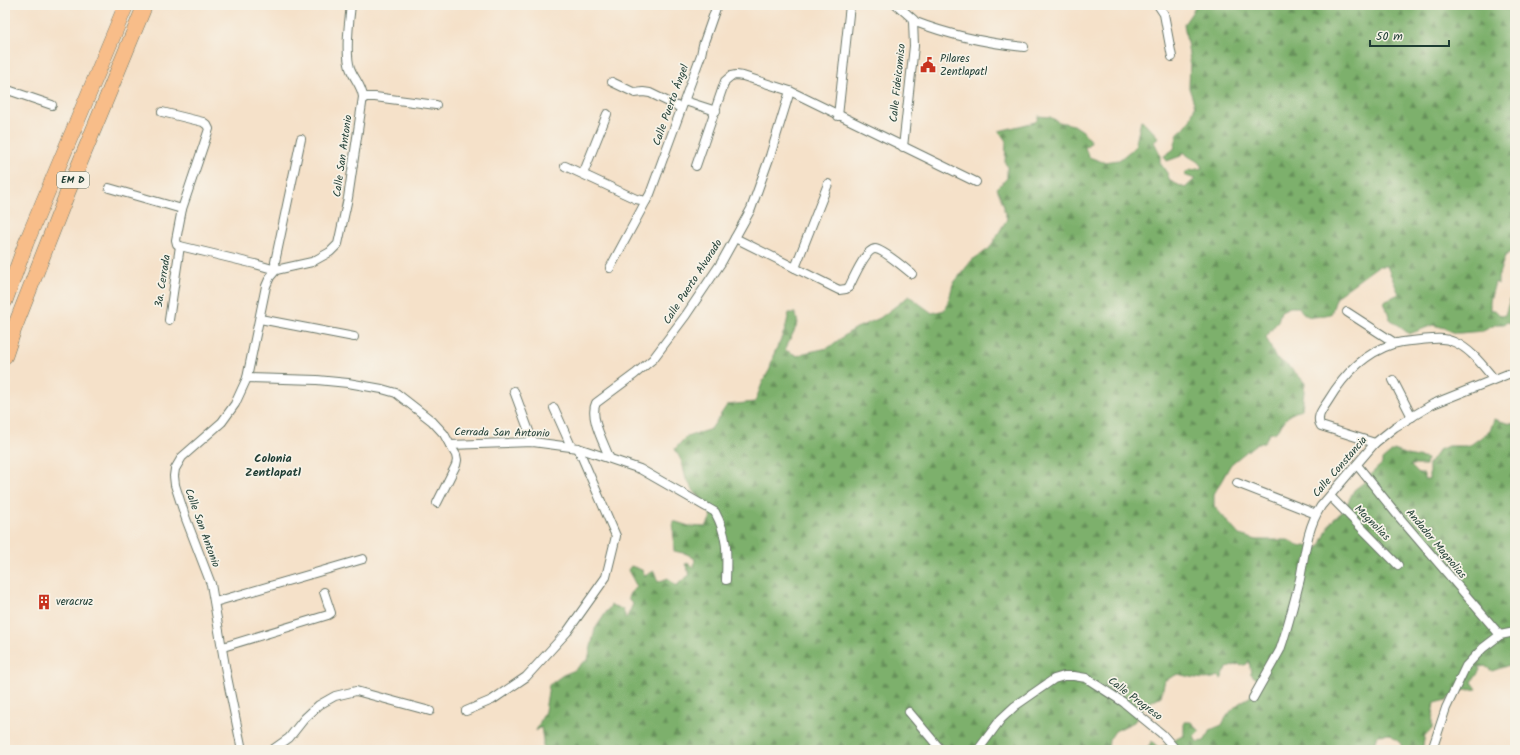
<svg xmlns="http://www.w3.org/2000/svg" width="1520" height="755" font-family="Kalam,sans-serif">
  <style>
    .forest { fill: url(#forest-firs); stroke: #4e7650 }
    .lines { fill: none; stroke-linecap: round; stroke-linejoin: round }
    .street-casing { stroke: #6a7668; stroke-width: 10 }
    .highway-casing { stroke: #6a7668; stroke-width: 16 }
    .street { stroke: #fff; stroke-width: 8 }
    .highway { stroke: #f8bd89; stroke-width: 15 }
    .labels { text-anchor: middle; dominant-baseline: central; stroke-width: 3.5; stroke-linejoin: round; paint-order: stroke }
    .shield { fill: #f7f3e8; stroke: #60746a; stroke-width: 1 }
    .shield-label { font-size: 10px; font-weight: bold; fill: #1f3d34 }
    .poi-label { font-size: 11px; fill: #1f3d34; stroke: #f7f3e8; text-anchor: start }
    .street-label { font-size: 11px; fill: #1f3d34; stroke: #f7f3e8 }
    .neighbourhood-label { font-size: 12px; font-weight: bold; fill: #1f3d34; stroke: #f7f3e8 }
  </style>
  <defs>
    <pattern id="forest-firs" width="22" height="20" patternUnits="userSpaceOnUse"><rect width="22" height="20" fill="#7db06c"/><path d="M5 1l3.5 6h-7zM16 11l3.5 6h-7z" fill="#66905a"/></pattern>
  </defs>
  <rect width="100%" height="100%" fill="#f7f3e8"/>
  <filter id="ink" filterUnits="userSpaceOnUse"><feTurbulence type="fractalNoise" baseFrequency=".025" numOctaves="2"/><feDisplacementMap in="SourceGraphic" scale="8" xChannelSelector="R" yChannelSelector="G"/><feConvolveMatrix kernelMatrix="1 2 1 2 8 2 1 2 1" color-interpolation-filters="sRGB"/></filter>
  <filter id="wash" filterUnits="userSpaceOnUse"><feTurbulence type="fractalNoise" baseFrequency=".012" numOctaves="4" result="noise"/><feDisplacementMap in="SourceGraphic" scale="16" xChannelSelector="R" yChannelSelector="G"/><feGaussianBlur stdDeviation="0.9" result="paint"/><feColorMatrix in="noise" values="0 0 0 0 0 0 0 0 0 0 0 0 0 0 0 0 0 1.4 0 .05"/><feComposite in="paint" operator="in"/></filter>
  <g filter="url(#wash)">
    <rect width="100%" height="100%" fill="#f5e1c9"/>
    <path class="forest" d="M1186,5H1515V249L1505,256L1498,277V284L1495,282L1490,301V310H1495L1501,316L1505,315L1510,299L1515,298V324L1507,322L1504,324H1497L1483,331L1460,333H1454L1445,328L1433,325L1409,334L1390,319L1384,301L1399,294L1387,266H1378L1337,296L1331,314C1317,316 1307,322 1299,307H1290L1281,311L1278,321L1266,337L1276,359L1284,363L1295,372L1305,383L1302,409L1289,415L1276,432L1269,434L1264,443H1257L1231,464L1214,494V506L1239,535L1257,540H1288L1298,545L1319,548L1331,522L1344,510L1354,490L1367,480L1373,472L1382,464V460L1394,450L1408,455L1427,459L1426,465H1410L1419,474H1424V479H1429V464L1439,450L1448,446H1469L1490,431L1494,419L1507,423L1515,424V663L1492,671L1485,666L1479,667L1480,670L1472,682L1477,689L1459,691L1447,700L1435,703L1432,721V729L1425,735L1422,750H1402L1401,744L1390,734L1378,735L1374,748L1375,750H1146L1152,741L1158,748L1166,745L1184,735V722H1191L1200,731L1194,737L1197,742L1204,741L1210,732V730L1222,725C1228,712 1237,703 1250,697L1257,680L1251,674L1249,660L1247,664L1241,666L1239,664L1227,668L1221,679L1218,676C1207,682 1190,677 1178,674L1165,680L1161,696L1152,701L1143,709L1134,722L1115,731L1109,740L1108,750H543V740L541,727L536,731L545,711L549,685L563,675L575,670L582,663L588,660L595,629L611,605L622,609L625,615V619L627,617L633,604L628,598L630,593L637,587L628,570L631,566L642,570L645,576L654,571L658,582L668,578L676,586L685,578L690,575L685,564L689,563L694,568L695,559L687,554L674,551L673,521L689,526L706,527L711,517L705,503L696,494L686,479L682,462L675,449L686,437L711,429L727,405L755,402L763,381L770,369L773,356L785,330L789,313H795L798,323L785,350L798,356L804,353L828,348L852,330L880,318L909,296L932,313L945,310L948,303L953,284L972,260L989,249L1007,219L1004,210V206L997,188L1007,178V166L1005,163L1006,141L999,131L1035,122L1038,119V116L1050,117L1059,122L1074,125L1083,131L1091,142L1085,148L1089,157L1103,162L1119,160L1135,147L1141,121L1145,123L1158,137L1154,142L1160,154V163L1167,173L1170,181L1185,188L1195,179L1184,175L1188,171L1202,168C1199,159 1189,159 1184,152L1181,156L1167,161L1164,156L1174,149L1178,133L1184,128L1190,120L1195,106L1189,88L1190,61L1184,24L1195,8L1193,6H1186Z"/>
  </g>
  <g filter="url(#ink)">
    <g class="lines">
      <defs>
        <g id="street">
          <path d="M897,5L914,20L913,21C949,35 986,43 1024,47"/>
          <polyline points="1158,5 1164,14 1172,57"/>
          <polyline points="612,82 635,93 643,92 650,93 681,108"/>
          <polyline points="5,89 52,105"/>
          <polyline points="363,97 375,97 436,105"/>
          <polyline points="685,101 716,111"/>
          <polyline points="162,112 203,122 207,125 209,129 182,209 176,240 177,244 180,246 255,264 276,270 275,262 301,139"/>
          <polyline points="838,116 850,5"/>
          <polyline points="903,147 914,46 913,21"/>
          <polyline points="565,166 636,199 646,201 650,194 701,55 703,45 717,5"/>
          <polyline points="696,166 725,81 731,76 736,75 743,76 790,91 976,182"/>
          <polyline points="583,174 607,114"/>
          <polyline points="109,188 182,209"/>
          <path d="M735,238L839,290L846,289L849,287C853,279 866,249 875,249C882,249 906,269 912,274"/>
          <polyline points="610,268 646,201"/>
          <polyline points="795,268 828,184"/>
          <polyline points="1347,312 1395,343"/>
          <polyline points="260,319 354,337"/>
          <polyline points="169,320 180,246"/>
          <path d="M247,378L317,380L348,383L382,389L396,393L432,421L444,434L450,445L533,442L578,448L640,469L715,512C728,536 727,553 726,580"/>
          <polyline points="1393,380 1412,417"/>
          <polyline points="514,391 533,442"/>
          <polyline points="554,408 571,446"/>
          <path d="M1375,443L1321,426C1315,417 1323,409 1328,401C1343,376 1365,353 1393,344C1402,341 1412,341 1421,340C1432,339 1443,337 1454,342C1471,349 1483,366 1494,379"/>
          <path d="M609,457C604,443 589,417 596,403L635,374L653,359L686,315L721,263L751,209L770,156L790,91"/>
          <polyline points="1357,465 1399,517 1500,635"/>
          <polyline points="1237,483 1316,514"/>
          <polyline points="1330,496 1398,565"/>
          <polyline points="437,503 456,465 457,460 456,455 450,445"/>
          <polyline points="215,602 363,559"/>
          <polyline points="223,647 328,615 331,613 324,592"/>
          <path d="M1253,698L1280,650L1283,641C1289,621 1295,600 1300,579C1305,553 1307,528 1321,506L1375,443L1395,427L1433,404L1508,374L1515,373"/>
          <polyline points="466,711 492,700 526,677 567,632 606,577 616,536 578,448"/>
          <polyline points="909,712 941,750"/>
          <path d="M242,750L226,672L211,584L186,519L175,485L174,476L175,469L182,457L222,422L235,404L247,378L266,286L270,277L276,270L312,262L330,252L338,244L348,198L363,97C362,86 354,79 350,68C345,52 349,22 351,5"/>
          <polyline points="272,750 289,738 304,719 319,705 335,696 356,691 430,711"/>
          <polyline points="978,750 1001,719 1015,706 1054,679 1064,676 1074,676 1086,678 1123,702 1162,734 1176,750"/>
          <polyline points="1432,750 1446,708 1466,666 1483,648 1500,635 1515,632"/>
        </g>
        <g id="highway">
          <polyline points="5,301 26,243 126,5"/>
          <polyline points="5,356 14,329 67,194 145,5"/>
        </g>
      </defs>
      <use href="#street" class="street-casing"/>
      <use href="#highway" class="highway-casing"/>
      <use href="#street" class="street"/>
      <use href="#highway" class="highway"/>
    </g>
  </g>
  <defs>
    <symbol id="civic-bare" viewBox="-9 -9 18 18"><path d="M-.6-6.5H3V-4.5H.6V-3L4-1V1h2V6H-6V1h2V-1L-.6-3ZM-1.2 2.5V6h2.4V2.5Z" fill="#c8321e" stroke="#f7f3e8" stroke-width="2.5" paint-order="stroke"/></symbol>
    <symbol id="building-bare" viewBox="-9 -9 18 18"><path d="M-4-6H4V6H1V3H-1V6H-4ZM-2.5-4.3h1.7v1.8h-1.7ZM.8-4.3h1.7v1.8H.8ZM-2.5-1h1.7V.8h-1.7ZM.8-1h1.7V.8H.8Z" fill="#c8321e" stroke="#f7f3e8" stroke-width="2.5" paint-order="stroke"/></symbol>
  </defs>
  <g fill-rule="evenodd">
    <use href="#civic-bare" x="917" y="54" width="22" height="22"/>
    <use href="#building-bare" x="33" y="591" width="22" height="22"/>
  </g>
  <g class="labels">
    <rect class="shield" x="57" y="172" width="32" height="16" rx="3"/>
    <g class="shield-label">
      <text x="73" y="180">EM D</text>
    </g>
    <g class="poi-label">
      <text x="940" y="59">Pilares<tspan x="940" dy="13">Zentlapatl</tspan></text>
      <text x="56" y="602">veracruz</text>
    </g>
    <g class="street-label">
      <text transform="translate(898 83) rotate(-84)">Calle Fideicomiso</text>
      <text transform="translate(671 105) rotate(-70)">Calle Puerto Ángel</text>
      <text transform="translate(343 156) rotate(-82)">Calle San Antonio</text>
      <text transform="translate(163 281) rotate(-81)">3a. Cerrada</text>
      <text transform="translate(693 282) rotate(-57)">Calle Puerto Alvarado</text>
      <text transform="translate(502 433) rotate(1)">Cerrada San Antonio</text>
      <text transform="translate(1340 467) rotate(-49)">Calle Constancia</text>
      <text transform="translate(1372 523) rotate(45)">Magnolias</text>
      <text transform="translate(202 528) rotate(70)">Calle San Antonio</text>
      <text transform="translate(1436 544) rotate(50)">Andador Magnolias</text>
      <text transform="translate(1135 699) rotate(37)">Calle Progreso</text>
    </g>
    <g class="neighbourhood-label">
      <text x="273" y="458">Colonia<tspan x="273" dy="14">Zentlapatl</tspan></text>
    </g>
  </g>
  <rect width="1520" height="755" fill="none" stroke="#f7f3e8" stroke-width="20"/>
  <path d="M1370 40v6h79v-6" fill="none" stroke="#1f3d34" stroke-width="2"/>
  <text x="1376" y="40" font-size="12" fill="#1f3d34" stroke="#f7f3e8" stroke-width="3" paint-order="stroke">50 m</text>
</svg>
